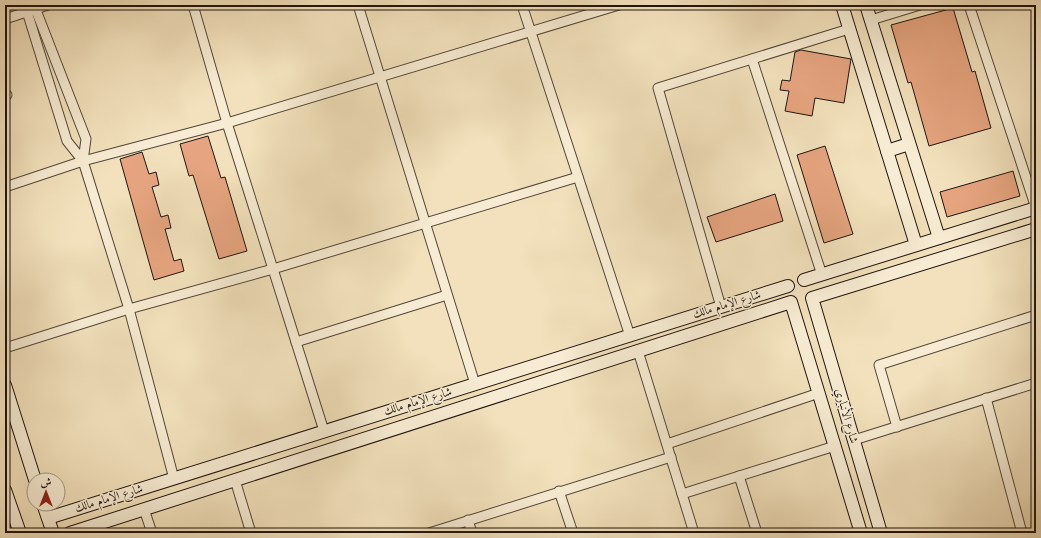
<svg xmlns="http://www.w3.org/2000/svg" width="1041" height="538" font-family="'Old Standard TT',Amiri,serif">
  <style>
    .building { fill: #e6a580; stroke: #20140d }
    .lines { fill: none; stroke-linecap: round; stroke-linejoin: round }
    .street-casing { stroke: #544739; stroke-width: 11 }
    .secondary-casing { stroke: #20140d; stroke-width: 14 }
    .street { stroke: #f7ecd3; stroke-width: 9 }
    .secondary { stroke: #f7ecd3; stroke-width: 12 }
    .labels { text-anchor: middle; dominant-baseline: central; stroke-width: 3; stroke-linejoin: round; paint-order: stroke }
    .street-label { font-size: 12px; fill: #20140d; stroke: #f7ecd3 }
  </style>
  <rect width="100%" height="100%" fill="#f2e1bc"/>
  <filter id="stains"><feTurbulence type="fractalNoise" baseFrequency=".005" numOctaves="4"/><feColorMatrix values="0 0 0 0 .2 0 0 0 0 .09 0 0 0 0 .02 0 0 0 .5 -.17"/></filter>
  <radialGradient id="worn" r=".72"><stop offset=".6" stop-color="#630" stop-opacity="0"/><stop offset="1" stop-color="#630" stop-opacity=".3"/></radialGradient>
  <g class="building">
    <polygon points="953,8 972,72 975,71 991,128 929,146 911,82 908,83 891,25"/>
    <polygon points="801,50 851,59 844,103 815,98 812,116 785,111 789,91 780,90 782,80 790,81 795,52"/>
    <polygon points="208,136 221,178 225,177 247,251 219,259 193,175 189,176 180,144"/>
    <polygon points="825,146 853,234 824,243 797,155"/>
    <polygon points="142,152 149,174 156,172 159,185 152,187 161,217 168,215 171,228 165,229 174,261 181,259 184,271 154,280 120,159"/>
    <polygon points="1013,171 1020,196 947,217 940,192"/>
    <polygon points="775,194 783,221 716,242 707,217"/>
  </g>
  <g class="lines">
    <defs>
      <g id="street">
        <polyline points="25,5 67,141 83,161 129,309 174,479"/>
        <polyline points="34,5 86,139 83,161"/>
        <polyline points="193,5 227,123 324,431"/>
        <polyline points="358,5 475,384"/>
        <polyline points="522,5 630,336"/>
        <polyline points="969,5 1036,208"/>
        <polyline points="5,19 48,5"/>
        <polyline points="871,20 920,5"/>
        <polyline points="752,59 822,275"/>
        <polyline points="5,95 7,95"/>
        <polyline points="5,187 83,161 227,123 619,5"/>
        <polyline points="721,307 658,88 849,29"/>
        <polyline points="296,342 447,295"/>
        <polyline points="5,348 129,309 273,269 578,177"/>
        <polyline points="638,351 694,533"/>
        <polyline points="986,398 1022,533"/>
        <polyline points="897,427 879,365 1036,315"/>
        <polyline points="854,440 1036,383"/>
        <polyline points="667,444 819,393"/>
        <polyline points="739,476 757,533"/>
        <polyline points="235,480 251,533"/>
        <polyline points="559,491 573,533"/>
        <polyline points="682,494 835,446"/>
        <polyline points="144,509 152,533"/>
        <polyline points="468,520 472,533"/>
        <polyline points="429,533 671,457"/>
      </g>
      <g id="secondary">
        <polyline points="842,5 916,245"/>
        <polyline points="866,5 939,238"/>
        <polyline points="887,151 909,144"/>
        <polyline points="804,280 1036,208"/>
        <polyline points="5,385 35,480"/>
        <polyline points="5,490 20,533"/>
        <polyline points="43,504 53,533"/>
        <polyline points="48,518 788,286"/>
        <polyline points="70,533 791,302 861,533"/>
        <polyline points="881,533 812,298 1036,229"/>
      </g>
    </defs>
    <use href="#street" class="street-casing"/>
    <use href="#secondary" class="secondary-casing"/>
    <use href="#street" class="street"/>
    <use href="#secondary" class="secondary"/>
  </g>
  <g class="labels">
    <g class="street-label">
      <text transform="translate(727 305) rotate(-17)">شارع الإمام مالك</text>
      <text transform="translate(418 402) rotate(-17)">شارع الإمام مالك</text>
      <text transform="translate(846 416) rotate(74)">شارع الأنباري</text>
      <text transform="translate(109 499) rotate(-17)">شارع الإمام مالك</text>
    </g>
  </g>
  <rect width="1041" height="538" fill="none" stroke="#f2e1bc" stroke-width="20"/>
  <rect x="6" y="6" width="1029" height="526" fill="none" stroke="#20140d" stroke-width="2"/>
  <rect x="10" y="10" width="1021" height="518" fill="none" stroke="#20140d"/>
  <g transform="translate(46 492)"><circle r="19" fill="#f7ecd3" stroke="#a19684"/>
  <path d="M0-3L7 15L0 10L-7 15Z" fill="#8f2418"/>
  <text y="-6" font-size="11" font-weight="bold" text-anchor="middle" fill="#20140d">ش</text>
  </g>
  <rect width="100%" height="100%" filter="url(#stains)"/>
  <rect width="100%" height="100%" fill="url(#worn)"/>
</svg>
